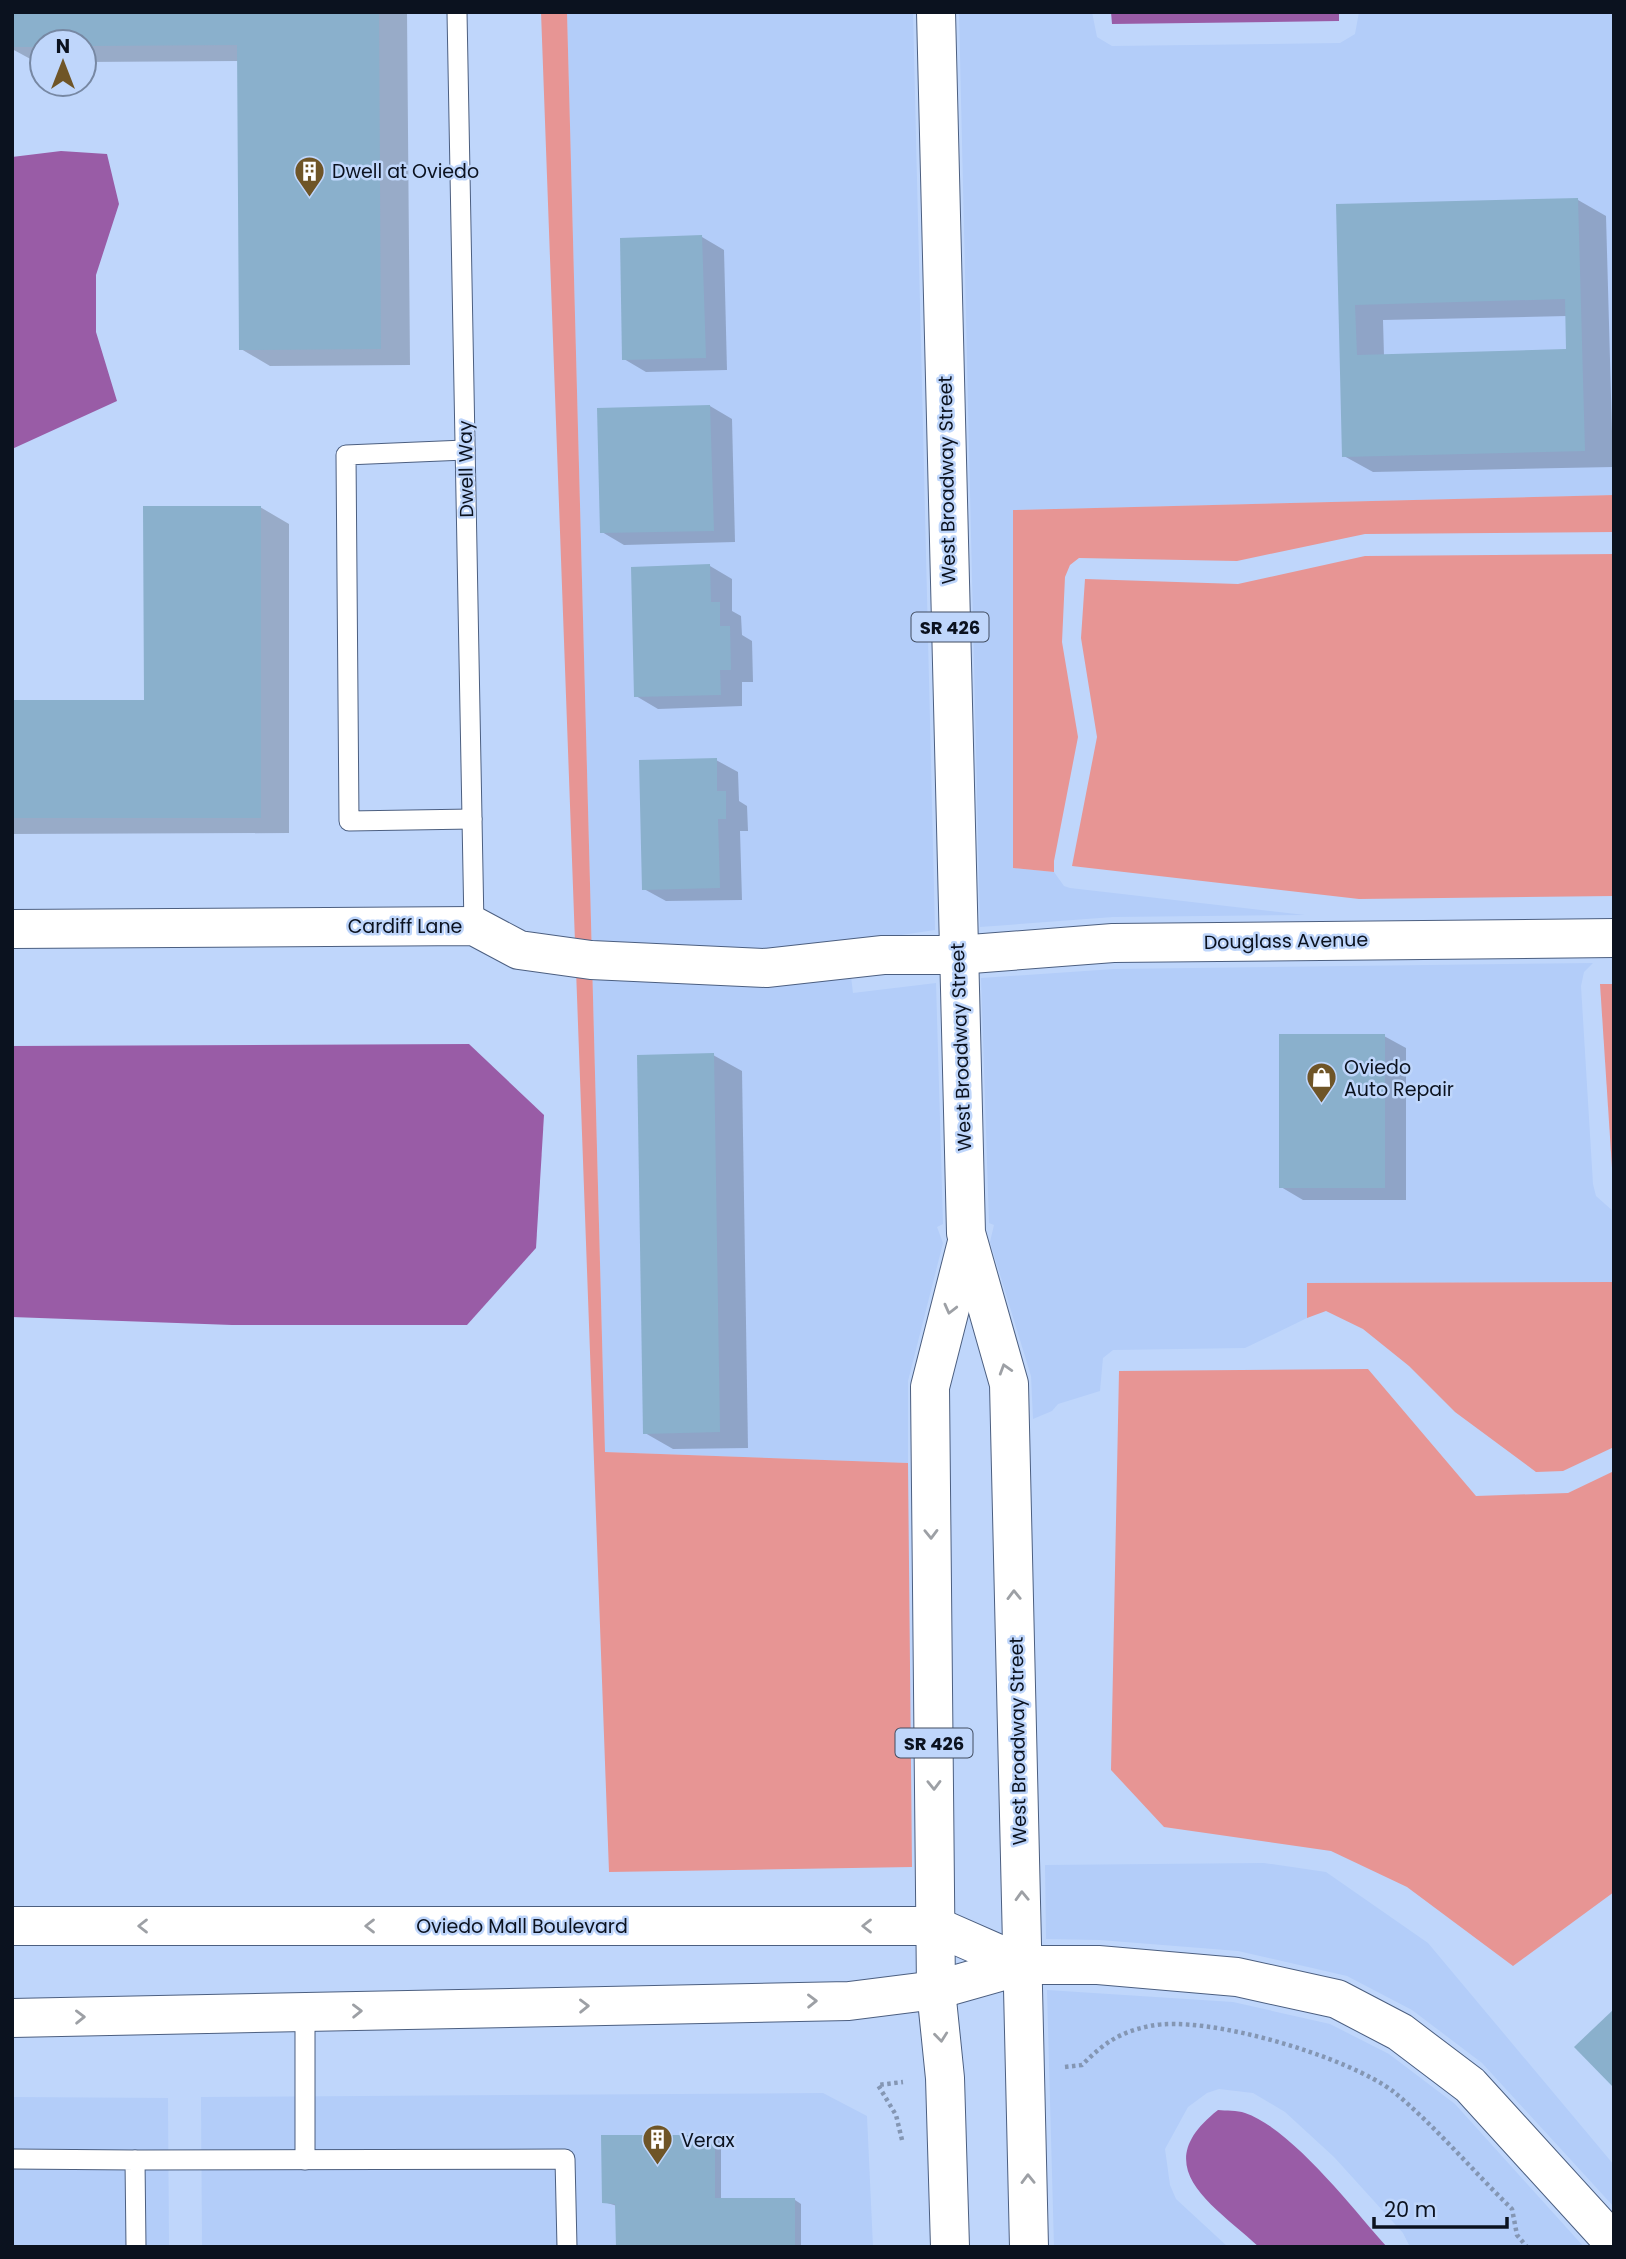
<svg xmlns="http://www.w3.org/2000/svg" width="1626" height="2259" font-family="Poppins,sans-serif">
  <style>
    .built { fill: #b3cdf9 }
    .green { fill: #e79594 }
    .water { fill: #995ca6 }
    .shadow { fill: #0003; fill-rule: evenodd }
    .building { fill: #8ab0cc; fill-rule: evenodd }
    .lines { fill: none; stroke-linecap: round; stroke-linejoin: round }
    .lane-casing { stroke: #4c5f80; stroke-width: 21 }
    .street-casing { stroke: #4c5f80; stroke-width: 40 }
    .secondary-casing { stroke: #4c5f80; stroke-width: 40 }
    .primary-casing { stroke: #4c5f80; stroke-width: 40 }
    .path { stroke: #8496b3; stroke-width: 4.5; stroke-dasharray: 3.5 3.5; stroke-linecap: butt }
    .lane { stroke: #fff; stroke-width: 19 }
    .street { stroke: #fff; stroke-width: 38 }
    .secondary { stroke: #fff; stroke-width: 38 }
    .primary { stroke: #fff; stroke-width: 38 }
    .oneway { stroke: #9da0a5 }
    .labels { text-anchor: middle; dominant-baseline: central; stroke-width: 5; stroke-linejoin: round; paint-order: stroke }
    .shield { fill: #bfd6fb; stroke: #414d61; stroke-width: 2 }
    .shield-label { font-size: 18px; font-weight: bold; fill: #0b121f }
    .poi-label { font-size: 19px; fill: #0b121f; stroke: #bfd6fb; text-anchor: start }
    .street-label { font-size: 19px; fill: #0b121f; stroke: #bfd6fb }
  </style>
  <rect width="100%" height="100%" fill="#bfd6fb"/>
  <g class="built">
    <polygon points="567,12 913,12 935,930 847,943 853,993 936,983 943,1224 937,1227 943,1243 908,1381 908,1463 605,1452"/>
    <polygon points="959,12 1092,12 1097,37 1112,46 1340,43 1355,34 1359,12 1614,12 1614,495 1013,510 1013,868 1054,872 1064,886 1070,888 1305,915 1113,917 980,927"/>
    <polygon points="1593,963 1584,972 1581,986 1593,1184 1596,1196 1614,1212 1614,1282 1307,1283 1307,1318 1245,1348 1113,1350 1103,1358 1100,1391 1058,1404 1052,1411 1033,1419 1031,1376 990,1242 994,1225 989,1223 981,978 1114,969"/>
    <polygon points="1264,1863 1326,1872 1428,1943 1614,2165 1614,2207 1482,2063 1412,2010 1347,1976 1238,1951 1100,1940 1046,1939 1045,1865"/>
    <polygon points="1047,1990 1233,2002 1330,2024 1389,2054 1455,2104 1584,2247 1410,2247 1403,2233 1334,2157 1285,2112 1253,2093 1219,2089 1207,2093 1188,2107 1165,2149 1170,2185 1176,2199 1228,2247 1054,2247"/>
    <polygon points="823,2093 867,2116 873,2247 202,2247 201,2097"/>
    <polygon points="12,2097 168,2098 169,2247 12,2247"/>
  </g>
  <g class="green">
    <polygon points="541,12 567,12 605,1452 908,1463 912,1867 609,1872"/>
    <polygon points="1614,495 1614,532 1365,534 1237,561 1079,558 1070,565 1065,577 1062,642 1078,737 1054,861 1054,872 1013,868 1013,510"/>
    <polygon points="1614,554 1614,896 1359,899 1072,866 1097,737 1081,638 1085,579 1238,584 1365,556"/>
    <polygon points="1600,984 1614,984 1614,1184 1613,1183"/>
    <polygon points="1614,1282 1614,1447 1563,1471 1536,1472 1455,1412 1409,1366 1363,1329 1326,1311 1307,1318 1307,1283"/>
    <polygon points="1368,1369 1476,1496 1568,1493 1614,1471 1614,1892 1513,1966 1407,1887 1331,1851 1164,1827 1111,1770 1119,1371"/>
  </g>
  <g class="water">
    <polygon points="1111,12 1339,12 1339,21 1112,24"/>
    <polygon points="61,151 107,154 119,204 96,275 96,332 117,401 12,449 12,157"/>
    <polygon points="469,1044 544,1115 536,1248 467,1325 232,1325 12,1317 12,1046"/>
    <path d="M1218,2110C1226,2111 1237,2110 1245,2113C1292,2129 1353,2209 1387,2247H1259C1214,2205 1145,2167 1218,2110Z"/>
  </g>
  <g class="shadow">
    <polygon points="12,12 407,12 410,365 270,366 241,349 239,61 84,62 84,42 42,42 42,62 36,62 12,49"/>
    <path d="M1578,200L1606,216L1613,467L1373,472L1344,456L1338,205ZM1567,316L1568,351L1384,356L1383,320Z"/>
    <polygon points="702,237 724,250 727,370 646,372 624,359"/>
    <polygon points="710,406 732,419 735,542 624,545 602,532"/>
    <polygon points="260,507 289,524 289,833 12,834 12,702 146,702"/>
    <polygon points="710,566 732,579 732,611 741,616 742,635 752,641 753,682 742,682 742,706 658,709 636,696"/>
    <polygon points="716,760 738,772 739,801 747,806 748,831 740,831 742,900 666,901 644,889"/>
    <polygon points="1384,1036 1406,1048 1406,1200 1303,1200 1281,1187"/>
    <polygon points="713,1055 742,1071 748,1448 673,1449 645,1433"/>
    <polygon points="714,2137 721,2141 721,2200 795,2200 801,2204 801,2247 618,2247 617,2206 604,2202"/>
  </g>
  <g class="building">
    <polygon points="12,12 379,12 381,349 239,350 237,45 84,46 84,42 42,42 42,47 12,47"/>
    <path d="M1578,198L1585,451L1342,457L1336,204ZM1565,299L1566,349L1357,355L1355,305Z"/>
    <polygon points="702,235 706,358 622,360 620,238"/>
    <polygon points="710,405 714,531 600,533 597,408"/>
    <polygon points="143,506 261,506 261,818 12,818 12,700 144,700"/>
    <polygon points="710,564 711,602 720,602 720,626 730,626 731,670 720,670 721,695 634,697 631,567"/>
    <polygon points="717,758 717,791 726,791 726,819 718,819 720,888 642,890 639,760"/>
    <rect x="1279" y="1034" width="106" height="154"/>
    <polygon points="714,1053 720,1432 643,1434 637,1055"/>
    <polygon points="1614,2009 1614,2088 1574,2047"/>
    <polygon points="601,2135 715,2135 715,2198 795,2198 795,2247 616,2247 615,2204 602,2203"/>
  </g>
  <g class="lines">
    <defs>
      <g id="lane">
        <polyline points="457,12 474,926"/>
        <polyline points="465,450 346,455 349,821 472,819"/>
        <polyline points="305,2012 305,2160"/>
        <polyline points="12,2159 135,2160 136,2247"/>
        <polyline points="135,2160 565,2159 567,2247"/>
      </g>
      <g id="street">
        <polyline points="12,929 474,926 519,950 591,960 766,968 883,955 958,955 1113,943 1614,938"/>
        <polyline points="1024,1965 1098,1965 1237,1977 1337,1999 1400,2032 1470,2085 1614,2243"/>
      </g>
      <g id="secondary">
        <polyline points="12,1926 935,1926 1024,1965"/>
        <polyline points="12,2018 849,2001 936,1990 1024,1965"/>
      </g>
      <g id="primary">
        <polyline points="936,12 966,1233 1009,1384 1029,2247"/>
        <polyline points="950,2247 945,2078 936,1990 930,1387 967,1242"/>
      </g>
    </defs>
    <use href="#lane" class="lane-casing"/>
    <use href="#street" class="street-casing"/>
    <use href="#secondary" class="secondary-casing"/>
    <use href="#primary" class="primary-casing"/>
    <g class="path">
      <path d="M1065,2067L1082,2065C1103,2044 1119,2032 1150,2026C1206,2014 1349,2057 1394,2092C1434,2125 1474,2172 1512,2209L1517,2235L1527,2247"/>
      <polyline points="902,2140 896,2115 878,2085 903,2082"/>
    </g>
    <use href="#lane" class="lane"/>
    <use href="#street" class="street"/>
    <use href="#secondary" class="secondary"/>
    <use href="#primary" class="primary"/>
  </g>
  <defs><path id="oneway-chevron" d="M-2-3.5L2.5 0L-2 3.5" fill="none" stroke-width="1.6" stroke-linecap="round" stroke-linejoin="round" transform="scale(1.75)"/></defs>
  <g class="oneway">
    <use href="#oneway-chevron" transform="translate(950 1309) rotate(104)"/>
    <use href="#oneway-chevron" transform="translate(1005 1369) rotate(-107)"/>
    <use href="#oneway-chevron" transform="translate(931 1534) rotate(89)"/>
    <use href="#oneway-chevron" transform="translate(1014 1595) rotate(-91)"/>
    <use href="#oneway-chevron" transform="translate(934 1785) rotate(89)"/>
    <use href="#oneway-chevron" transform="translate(1022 1896) rotate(-92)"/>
    <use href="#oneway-chevron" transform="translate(143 1926) rotate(180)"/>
    <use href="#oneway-chevron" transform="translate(370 1926) rotate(180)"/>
    <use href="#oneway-chevron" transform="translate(867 1926) rotate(180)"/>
    <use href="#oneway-chevron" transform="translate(812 2001) rotate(-1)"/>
    <use href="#oneway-chevron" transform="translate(584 2006) rotate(-1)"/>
    <use href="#oneway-chevron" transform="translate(357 2011) rotate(-1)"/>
    <use href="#oneway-chevron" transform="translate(80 2017) rotate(-1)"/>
    <use href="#oneway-chevron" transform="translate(941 2037) rotate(84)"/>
    <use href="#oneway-chevron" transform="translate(1028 2179) rotate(-91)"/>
  </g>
  <defs>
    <symbol id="building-pin" viewBox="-11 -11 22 30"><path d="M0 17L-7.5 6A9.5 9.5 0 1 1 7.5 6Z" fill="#6f5527" stroke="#bfd6fb"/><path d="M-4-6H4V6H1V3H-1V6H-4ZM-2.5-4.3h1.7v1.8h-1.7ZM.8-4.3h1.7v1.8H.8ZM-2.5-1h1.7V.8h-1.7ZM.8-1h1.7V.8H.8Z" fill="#fff"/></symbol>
    <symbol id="shop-pin" viewBox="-11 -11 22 30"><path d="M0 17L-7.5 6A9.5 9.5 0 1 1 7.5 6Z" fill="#6f5527" stroke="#bfd6fb"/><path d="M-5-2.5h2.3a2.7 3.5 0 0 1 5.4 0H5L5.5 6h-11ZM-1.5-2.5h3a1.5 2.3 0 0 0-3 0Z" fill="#fff"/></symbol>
  </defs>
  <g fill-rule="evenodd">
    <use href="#building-pin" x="292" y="154" width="35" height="47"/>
    <use href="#shop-pin" x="1304" y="1060" width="35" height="47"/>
    <use href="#building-pin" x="640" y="2122" width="35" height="47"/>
  </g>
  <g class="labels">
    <g class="shield">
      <rect x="911.5" y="612.5" width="77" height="29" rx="5"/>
      <rect x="895.5" y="1728.5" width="77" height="29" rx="5"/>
    </g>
    <g class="shield-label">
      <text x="950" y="627">SR 426</text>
      <text x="934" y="1743">SR 426</text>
    </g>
    <g class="poi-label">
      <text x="332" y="171">Dwell at Oviedo</text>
      <text x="1344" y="1067">Oviedo<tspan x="1344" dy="22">Auto Repair</tspan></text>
      <text x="681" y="2140">Verax</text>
    </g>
    <g class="street-label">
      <text transform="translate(466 469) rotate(-91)">Dwell Way</text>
      <text transform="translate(947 480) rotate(-91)">West Broadway Street</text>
      <text x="405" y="926">Cardiff Lane</text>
      <text transform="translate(1286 941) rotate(-1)">Douglass Avenue</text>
      <text transform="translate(961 1047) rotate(-92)">West Broadway Street</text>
      <text transform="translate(1018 1741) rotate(-91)">West Broadway Street</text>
      <text x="522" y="1926">Oviedo Mall Boulevard</text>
    </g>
  </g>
  <rect width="1626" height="2259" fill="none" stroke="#0b121f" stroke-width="28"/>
  <g transform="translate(63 63)"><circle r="33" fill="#bfd6fb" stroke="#7788a3" stroke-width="2"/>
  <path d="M0-5L12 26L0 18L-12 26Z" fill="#6f5527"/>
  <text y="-10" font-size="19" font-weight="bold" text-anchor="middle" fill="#0b121f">N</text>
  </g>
  <path d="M1374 2217v10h133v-10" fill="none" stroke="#0b121f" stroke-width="3.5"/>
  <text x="1384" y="2217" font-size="21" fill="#0b121f" stroke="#bfd6fb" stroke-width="5" paint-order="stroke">20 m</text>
</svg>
